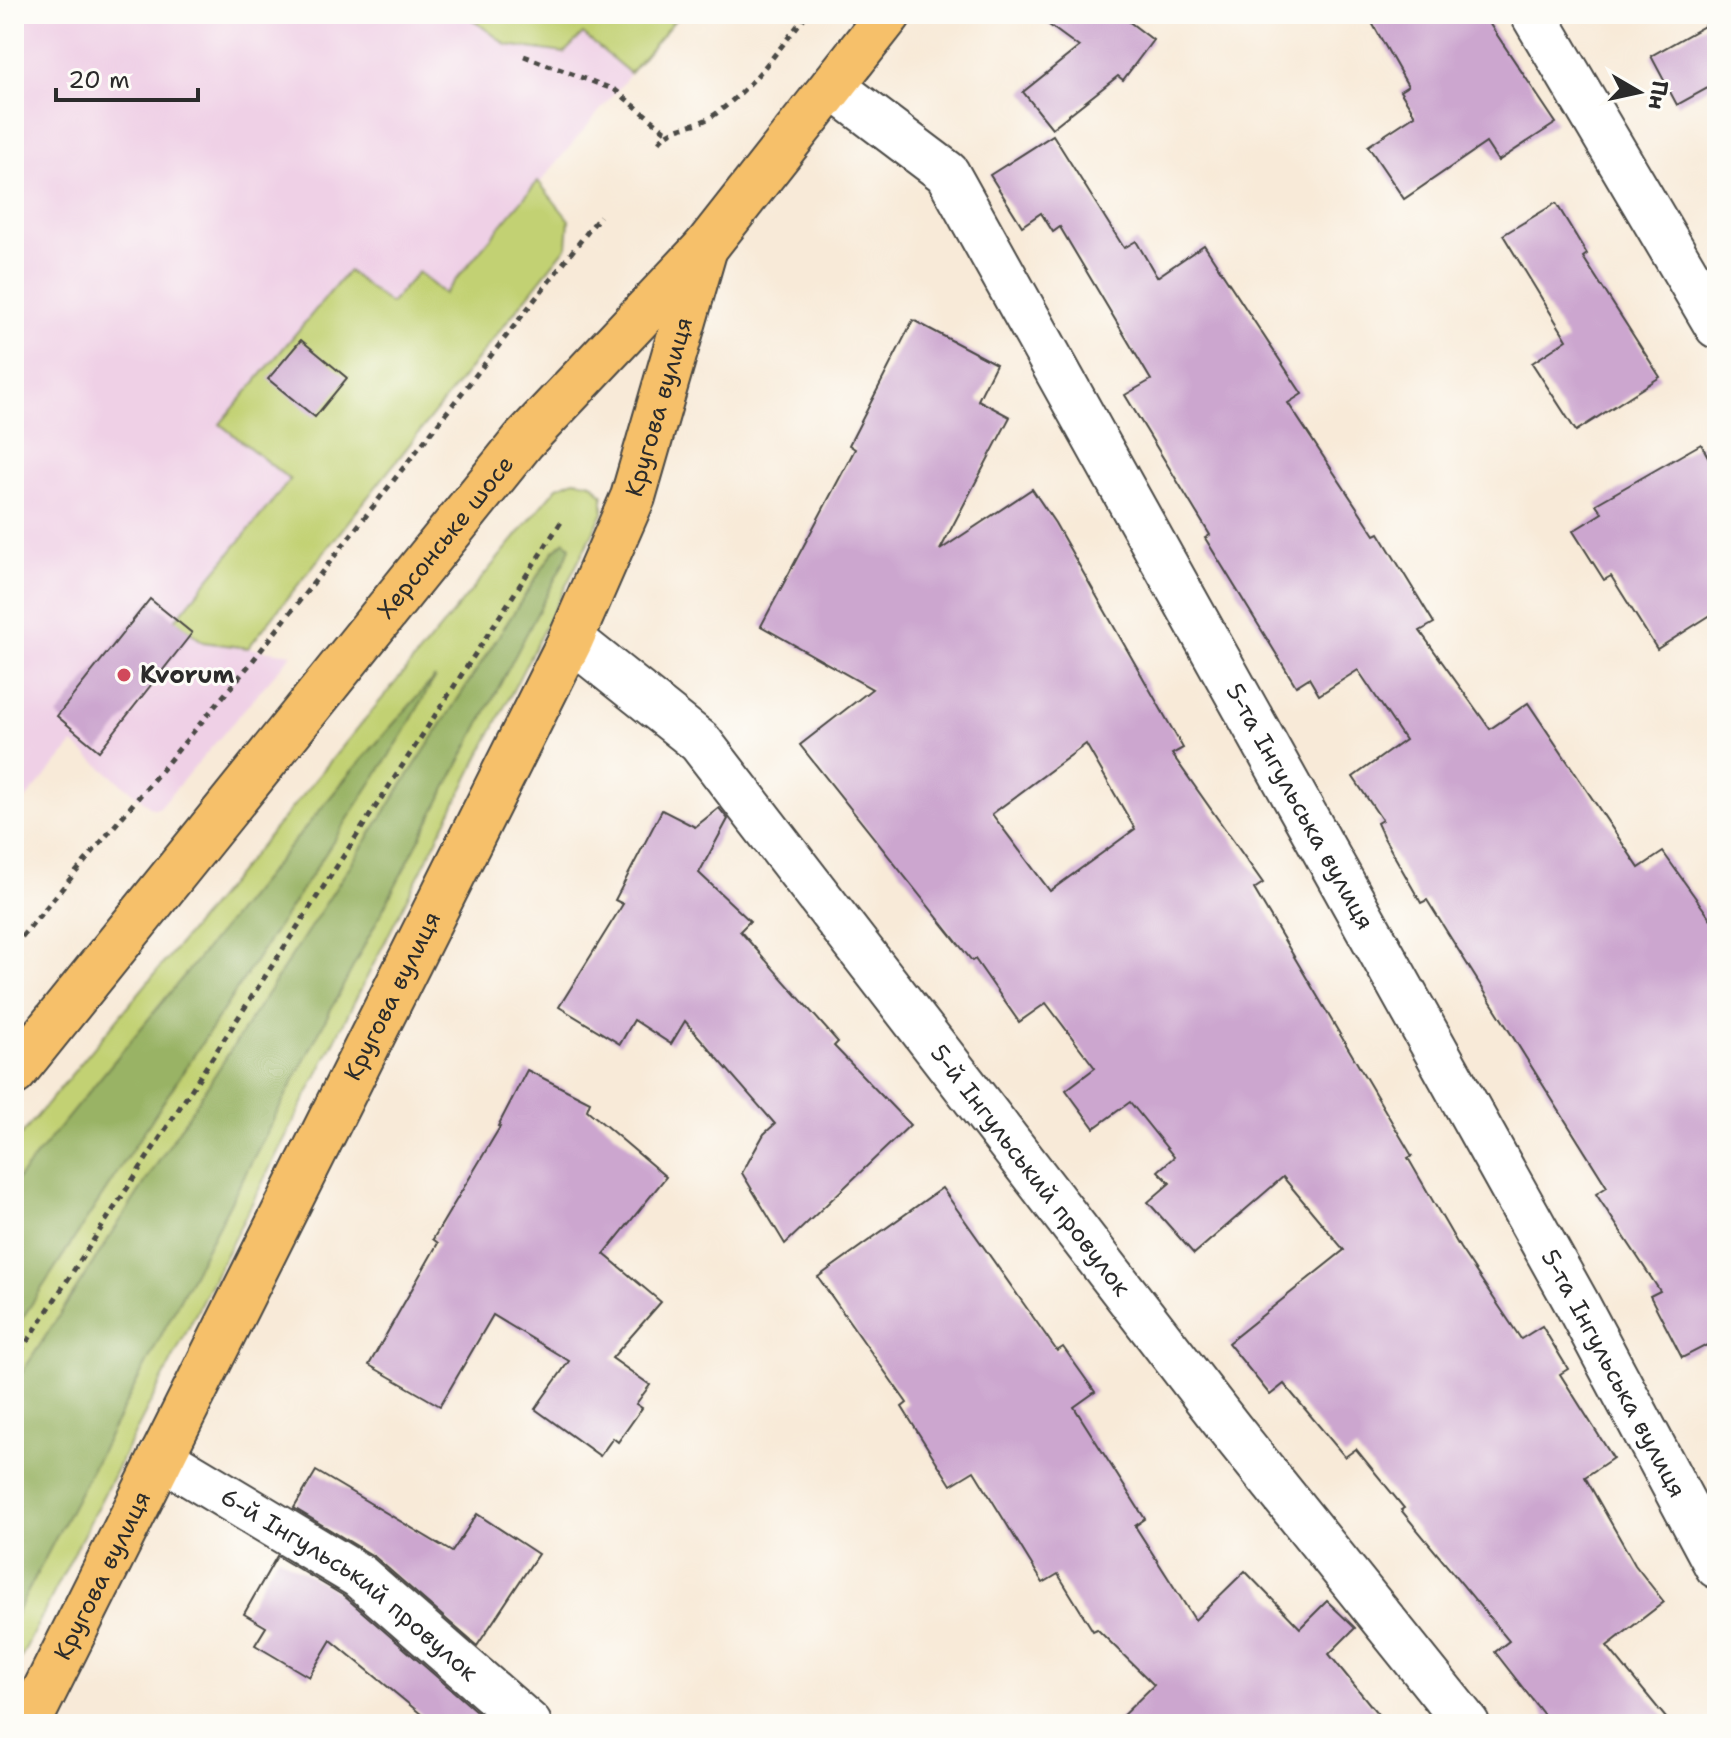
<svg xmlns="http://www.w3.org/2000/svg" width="1731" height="1738" font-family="'Shantell Sans',sans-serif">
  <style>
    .built { fill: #efd0e6 }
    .green { fill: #c2d173; stroke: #767e4f; stroke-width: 2 }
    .forest { fill: #99b365; stroke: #626f48; stroke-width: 2 }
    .building { fill: #cca6cf; fill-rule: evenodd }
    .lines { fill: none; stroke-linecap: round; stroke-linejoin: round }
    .minor-casing { stroke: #4a4845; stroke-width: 48 }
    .major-casing { stroke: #4a4845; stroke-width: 48 }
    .path { stroke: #4a4845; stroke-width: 5; stroke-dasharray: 6 6; stroke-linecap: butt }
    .minor { stroke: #fff; stroke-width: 44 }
    .major { stroke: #f6c06b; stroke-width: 44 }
    .poi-dot { fill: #d1495b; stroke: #fdfcf7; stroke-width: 3 }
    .labels { text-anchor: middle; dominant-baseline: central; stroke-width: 6; stroke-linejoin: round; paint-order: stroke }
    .street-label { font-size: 24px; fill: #2b2b2b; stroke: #fdfcf7 }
    .poi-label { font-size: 24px; font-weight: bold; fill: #2b2b2b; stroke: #fdfcf7; text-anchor: start }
  </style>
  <rect width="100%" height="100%" fill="#fdfcf7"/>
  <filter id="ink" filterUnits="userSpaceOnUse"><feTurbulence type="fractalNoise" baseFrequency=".0125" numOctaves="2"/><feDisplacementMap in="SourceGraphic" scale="16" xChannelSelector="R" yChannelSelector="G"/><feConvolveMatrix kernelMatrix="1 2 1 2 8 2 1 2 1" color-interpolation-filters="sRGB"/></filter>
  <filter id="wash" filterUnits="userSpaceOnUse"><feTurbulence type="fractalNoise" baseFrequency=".006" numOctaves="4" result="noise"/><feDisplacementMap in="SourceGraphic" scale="32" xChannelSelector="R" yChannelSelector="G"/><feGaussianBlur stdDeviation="1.8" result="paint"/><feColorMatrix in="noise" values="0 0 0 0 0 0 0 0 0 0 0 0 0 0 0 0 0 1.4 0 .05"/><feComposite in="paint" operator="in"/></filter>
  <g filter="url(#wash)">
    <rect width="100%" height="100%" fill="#f8ead8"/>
    <polygon class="built" points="14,14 608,14 653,47 175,620 203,642 292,654 159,808 152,808 73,744 14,813"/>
    <g class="green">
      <polygon points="465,14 680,14 630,73 583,34 564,53 507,45"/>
      <polygon points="538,181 569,220 567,246 248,648 203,642 175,620 290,480 220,424 348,271 390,304 418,272 444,294"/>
      <polygon points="574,480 592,483 603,495 603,513 14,1671 14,1144 557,487"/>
    </g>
    <g class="forest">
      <polygon points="565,541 570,547 567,556 14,1618 14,1385 553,552"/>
      <polygon points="435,677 404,733 14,1331 14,1183 351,772"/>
    </g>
    <g id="blocks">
      <g class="building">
        <polygon points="1034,14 1119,14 1153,40 1123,80 1118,76 1052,128 1023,92 1079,47"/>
        <polygon points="1367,14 1483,14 1556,123 1498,161 1486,143 1404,199 1368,146 1415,115 1400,91 1408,86"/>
        <polygon points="1717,19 1717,83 1677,105 1651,56"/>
        <polygon points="1053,135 1124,248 1136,241 1157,277 1204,245 1302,394 1288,403 1375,535 1379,533 1434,623 1420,631 1490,729 1528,703 1639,868 1663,852 1717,928 1717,1340 1682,1358 1650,1296 1660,1291 1596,1194 1607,1187 1427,900 1421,903 1383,836 1377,823 1382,820 1353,777 1405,740 1358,670 1319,695 1309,678 1296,686 1205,538 1210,535 1125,395 1151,380 1060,227 1053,232 1041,213 1022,226 990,175"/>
        <polygon points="1556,203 1587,254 1583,257 1660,377 1576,431 1532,363 1567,340 1503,235"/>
        <path d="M913,320L996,364L978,400L1010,417L940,550L1032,489L1055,523L1183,748L1172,754L1263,883L1254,889L1412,1156L1408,1158L1460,1248L1521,1339L1542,1326L1568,1369L1560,1374L1613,1458L1585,1477L1635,1565L1664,1602L1607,1646L1671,1724H1551L1495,1652L1509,1641L1401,1510L1404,1508L1356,1449L1345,1457L1284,1384L1270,1395L1228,1343L1344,1250L1283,1177L1194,1254L1148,1202L1170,1183L1158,1171L1174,1157L1130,1102L1094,1128L1066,1090L1095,1068L1046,1003L1019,1022L975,959L972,961L800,745L872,689L761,626L855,449L849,445ZM1086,744L1135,829L1050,891L992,814Z"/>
        <polygon points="301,340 347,378 315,417 268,379"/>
        <polygon points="1701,444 1717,473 1717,611 1657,649 1611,576 1604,580 1573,531 1602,513 1596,504"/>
        <polygon points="150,599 192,633 99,751 57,716"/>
        <polygon points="719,808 728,819 699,873 750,921 740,931 838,1042 834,1046 910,1125 785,1244 742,1173 764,1134 775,1124 685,1021 671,1044 634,1020 620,1044 559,1007 623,904 615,900 662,810 695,827"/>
        <polygon points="527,1070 590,1102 587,1110 666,1177 604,1254 661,1302 612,1358 650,1385 636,1404 642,1408 618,1442 613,1438 600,1456 535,1409 569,1361 493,1315 440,1406 369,1365 438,1243 433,1239 500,1127 498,1126"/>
        <polygon points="942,1188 1057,1351 1063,1347 1095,1392 1074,1407 1145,1519 1135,1526 1195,1620 1245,1571 1300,1628 1327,1601 1355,1628 1329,1654 1386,1724 1114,1724 1154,1685 1097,1629 1093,1631 1058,1574 1043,1583 974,1471 951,1485 902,1407 907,1403 818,1277"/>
        <polygon points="316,1471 452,1552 477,1514 538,1554 477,1646 375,1557 294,1508"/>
        <polygon points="277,1556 344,1596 491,1724 433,1724 331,1640 309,1677 255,1645 266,1627 244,1614"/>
      </g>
    </g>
  </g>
  <g filter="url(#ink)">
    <use href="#blocks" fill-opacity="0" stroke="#4a4845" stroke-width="2"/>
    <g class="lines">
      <defs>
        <g id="minor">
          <polyline points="1533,14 1717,326"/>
          <path id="s1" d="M833,87L947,173L1576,1302L1717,1566"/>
          <path id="s2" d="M571,639L700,742L1230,1429L1467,1724"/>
          <path id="s3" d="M161,1457L359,1576L529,1724"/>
        </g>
        <g id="major">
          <path id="s4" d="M14,1073L523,441L705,248L889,14"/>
          <path id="s5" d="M28,1724L571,639L633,497L705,248"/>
        </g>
      </defs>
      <use href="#minor" class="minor-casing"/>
      <use href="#major" class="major-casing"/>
      <g class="path">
        <polyline points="524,56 615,90 667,132"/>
        <path d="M659,142C673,124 696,128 714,115C752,88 778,50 807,14"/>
        <polyline points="14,946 251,663 600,216"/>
        <polyline points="14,1362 563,519"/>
      </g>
      <use href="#minor" class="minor"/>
      <use href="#major" class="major"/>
    </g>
  </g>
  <circle class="poi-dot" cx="124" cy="675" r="8"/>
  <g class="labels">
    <g class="street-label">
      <text stroke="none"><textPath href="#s5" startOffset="1462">Кругова вулиця</textPath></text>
      <text stroke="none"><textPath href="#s4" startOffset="688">Херсонське шосе</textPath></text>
      <text stroke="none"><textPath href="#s1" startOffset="868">5-та Інгульська вулиця</textPath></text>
      <text stroke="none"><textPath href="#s5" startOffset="814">Кругова вулиця</textPath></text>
      <text stroke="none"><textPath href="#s2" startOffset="706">5-й Інгульський провулок</textPath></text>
      <text stroke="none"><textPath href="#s1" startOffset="1516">5-та Інгульська вулиця</textPath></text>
      <text stroke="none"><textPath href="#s5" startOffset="166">Кругова вулиця</textPath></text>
      <text stroke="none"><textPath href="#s3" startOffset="228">6-й Інгульський провулок</textPath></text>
    </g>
    <g class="poi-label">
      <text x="140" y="675">Kvorum</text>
    </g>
  </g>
  <rect width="1731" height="1738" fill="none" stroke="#fdfcf7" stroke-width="48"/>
  <g transform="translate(1639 92) rotate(99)" stroke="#fdfcf7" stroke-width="6" paint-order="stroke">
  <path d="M0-6L14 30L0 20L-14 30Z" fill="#2b2b2b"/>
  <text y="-12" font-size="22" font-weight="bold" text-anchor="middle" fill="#2b2b2b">Пн</text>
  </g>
  <path d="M56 88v12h142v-12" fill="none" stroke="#2b2b2b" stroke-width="4"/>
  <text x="68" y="88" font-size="24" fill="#2b2b2b" stroke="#fdfcf7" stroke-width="6" paint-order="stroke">20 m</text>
</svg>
